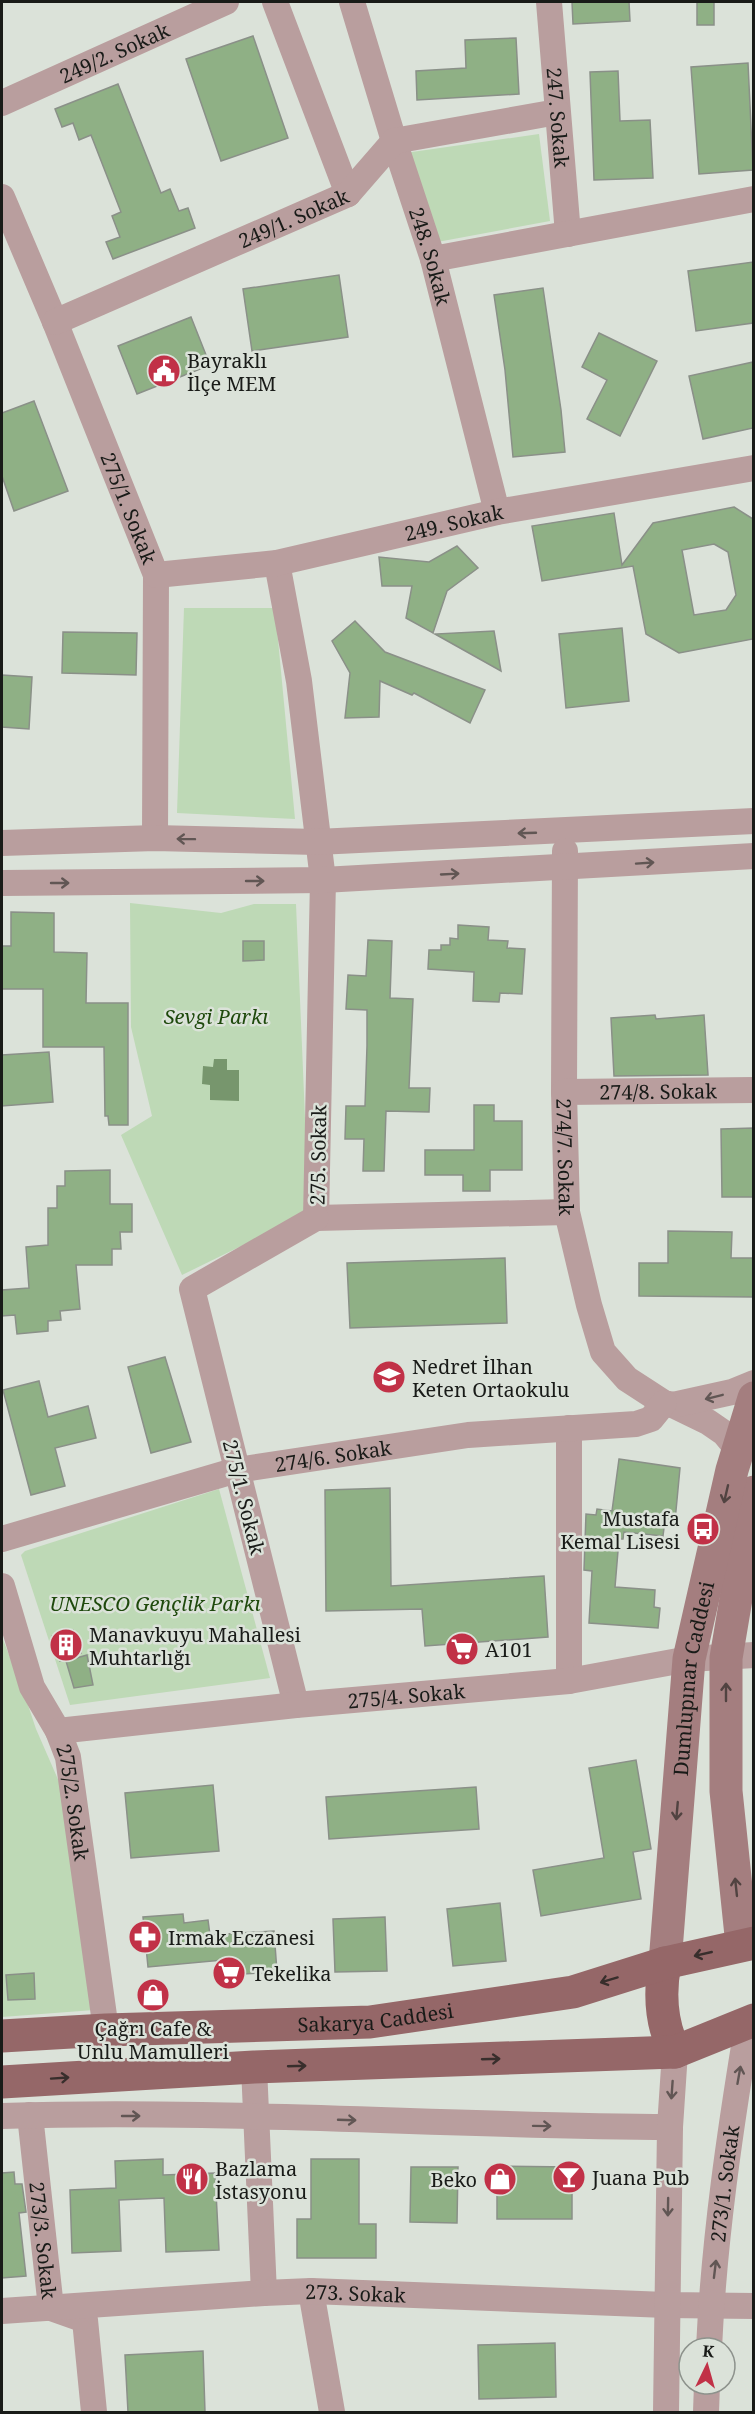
<svg xmlns="http://www.w3.org/2000/svg" width="755" height="2414" font-family="'Noto Serif',serif">
  <style>
    .green { fill: #bed9b6 }
    .water { fill: #77966d }
    .building { fill: #8fb085; stroke: #8a9088; stroke-width: 1.5; fill-rule: evenodd }
    .lines { fill: none; stroke-linecap: round; stroke-linejoin: round }
    .minor { stroke: #b99e9e; stroke-width: 26 }
    .secondary { stroke: #a47e7f; stroke-width: 33 }
    .primary { stroke: #956768; stroke-width: 33 }
    .oneway { stroke: #615654 }
    .oneway2 { stroke: #514341 }
    .oneway3 { stroke: #382e2c }
    .labels { text-anchor: middle; dominant-baseline: central; stroke-width: 5; stroke-linejoin: round; paint-order: stroke }
    .street-label { font-size: 20px; fill: #191b18; stroke: #dbe2d9 }
    .poi-label { font-size: 20px; fill: #191b18; stroke: #dbe2d9; text-anchor: start }
    .park-label { font-size: 20px; font-style: italic; fill: #1e490c; stroke: #dbe2d9 }
  </style>
  <rect width="100%" height="100%" fill="#dbe2d9"/>
  <g class="green">
    <polygon points="539,134 550,221 432,243 398,154"/>
    <polygon points="184,608 275,608 295,819 177,813"/>
    <polygon points="130,903 221,913 254,904 296,904 309,1213 182,1275 121,1135 152,1116 131,1027"/>
    <polygon points="219,1489 270,1678 70,1705 21,1555 25,1551"/>
    <polygon points="2,1637 24,1693 36,1729 60,1784 94,2010 2,2017"/>
  </g>
  <polygon class="water" points="214,1059 227,1059 227,1070 239,1070 239,1101 210,1100 210,1085 202,1084 203,1066 213,1067"/>
  <g class="building">
    <polygon points="572,2 629,2 630,21 573,24"/>
    <rect x="697" y="2" width="17" height="23"/>
    <polygon points="253,36 288,138 221,161 186,59"/>
    <polygon points="516,38 519,94 417,100 416,71 466,68 465,40"/>
    <polygon points="748,63 753,170 699,174 691,67"/>
    <polygon points="618,71 620,121 650,120 653,178 594,180 590,72"/>
    <polygon points="118,84 161,193 170,189 179,211 188,208 195,228 113,259 106,242 120,237 112,216 121,212 91,135 79,140 73,123 62,127 55,109"/>
    <polygon points="753,262 753,323 696,331 688,271"/>
    <polygon points="339,275 348,337 252,351 243,289"/>
    <polygon points="543,288 561,410 565,452 513,457 505,370 494,295"/>
    <polygon points="191,317 210,365 137,394 118,346"/>
    <polygon points="599,333 657,361 620,436 587,419 607,380 582,367"/>
    <polygon points="753,362 753,428 703,439 689,376"/>
    <polygon points="34,401 68,491 14,511 2,476 2,413"/>
    <path d="M734,507L753,519V639L679,653L646,634L633,566L542,581L532,526L614,513L622,565L653,523ZM714,544L728,552L736,595L726,610L694,615L682,550Z"/>
    <polygon points="457,546 478,568 447,591 433,633 406,618 412,586 382,586 379,557 429,562"/>
    <polygon points="355,621 385,652 485,690 470,723 414,693 412,695 380,681 379,717 345,718 350,673 332,641"/>
    <polygon points="622,628 629,701 566,708 559,634"/>
    <polygon points="494,631 501,671 435,634"/>
    <polygon points="63,632 137,633 136,675 62,673"/>
    <polygon points="2,675 32,677 29,729 2,727"/>
    <polygon points="11,912 54,913 54,952 87,953 86,1003 128,1003 128,1125 109,1125 108,1116 105,1116 104,1047 43,1047 43,989 2,989 2,946 11,946"/>
    <polygon points="458,925 489,927 488,940 508,941 507,948 525,949 522,994 500,993 499,1002 473,1001 474,972 428,969 429,950 441,950 441,945 450,945 450,938 458,939"/>
    <polygon points="368,940 392,941 390,998 413,999 409,1088 430,1088 429,1112 386,1111 384,1171 363,1171 364,1139 345,1139 346,1106 365,1106 367,1046 367,1010 346,1009 348,975 366,976"/>
    <polygon points="243,941 264,941 264,960 243,961"/>
    <polygon points="655,1015 656,1019 704,1015 708,1075 614,1076 611,1018"/>
    <polygon points="49,1052 53,1102 2,1106 2,1055"/>
    <polygon points="474,1105 494,1105 494,1121 522,1121 522,1170 490,1170 490,1191 463,1191 463,1175 425,1175 425,1150 474,1150"/>
    <polygon points="753,1128 753,1197 722,1197 721,1129"/>
    <polygon points="110,1170 110,1204 132,1204 132,1232 120,1232 121,1249 112,1249 112,1265 76,1265 80,1309 60,1311 61,1320 48,1321 48,1331 17,1334 15,1315 2,1316 2,1290 29,1288 26,1247 48,1245 48,1208 57,1208 57,1186 65,1186 65,1171"/>
    <polygon points="668,1231 732,1232 731,1258 753,1258 753,1297 639,1296 639,1263 668,1263"/>
    <polygon points="505,1258 507,1323 350,1328 347,1263"/>
    <polygon points="165,1357 191,1442 151,1453 128,1367"/>
    <polygon points="39,1381 48,1417 88,1406 96,1438 55,1448 65,1486 31,1495 3,1390"/>
    <polygon points="619,1459 680,1468 675,1521 665,1520 663,1536 624,1532 623,1539 619,1539 615,1587 655,1590 654,1607 660,1608 658,1628 589,1623 592,1571 584,1570 586,1514 596,1515 597,1509 612,1511"/>
    <polygon points="390,1488 391,1586 544,1576 548,1637 425,1646 422,1609 326,1611 325,1490"/>
    <polygon points="73,1630 81,1653 60,1661 52,1636"/>
    <polygon points="87,1655 93,1685 74,1688 66,1661"/>
    <polygon points="636,1760 651,1849 633,1852 641,1899 541,1916 533,1870 604,1858 589,1768"/>
    <polygon points="213,1785 219,1851 131,1858 125,1793"/>
    <polygon points="476,1787 479,1829 329,1839 326,1797"/>
    <polygon points="500,1903 506,1961 453,1966 447,1909"/>
    <polygon points="183,1914 184,1923 208,1920 210,1935 274,1931 277,1972 224,1975 223,1960 148,1967 143,1917"/>
    <polygon points="385,1917 387,1971 335,1972 333,1919"/>
    <polygon points="34,1973 35,1999 8,2000 6,1975"/>
    <polygon points="163,2159 163,2175 215,2173 219,2250 166,2252 164,2198 119,2200 121,2251 72,2253 70,2190 116,2188 115,2161"/>
    <polygon points="311,2159 359,2159 359,2224 376,2224 376,2258 297,2258 297,2219 311,2219"/>
    <polygon points="497,2166 572,2167 572,2219 497,2219"/>
    <polygon points="411,2167 458,2167 457,2223 410,2222"/>
    <polygon points="14,2172 15,2184 22,2184 26,2212 19,2213 26,2276 2,2278 2,2173"/>
    <polygon points="555,2343 556,2397 479,2399 478,2345"/>
    <polygon points="203,2351 205,2412 128,2412 125,2355"/>
  </g>
  <g class="lines">
    <g class="minor">
      <polyline points="275,2 348,194"/>
      <path id="s1" d="M352,2L394,141L433,259L497,512"/>
      <path id="s2" d="M549,2L568,234"/>
      <path id="s3" d="M2,103L226,2"/>
      <path id="s4" d="M2,197L55,322L156,575L155,838"/>
      <polyline points="433,259 754,199"/>
      <path id="s5" d="M55,322L348,194L394,141L557,112"/>
      <polyline points="277,563 299,681 323,880 316,1218 567,1212"/>
      <path id="s6" d="M156,575L277,563L497,512L754,468"/>
      <polyline points="2,843 155,838 317,842 754,821"/>
      <path id="s7" d="M565,851L564,1092L567,1212L589,1305L603,1352L627,1379L664,1403L673,1405L708,1422L724,1433L738,1450"/>
      <polyline points="2,883 323,880 754,856"/>
      <path id="s8" d="M564,1092L754,1090"/>
      <polyline points="673,1405 732,1392 754,1383"/>
      <polyline points="569,1428 569,1681"/>
      <path id="s9" d="M2,1539L237,1470L468,1435L636,1424L651,1419L664,1403"/>
      <path id="s10" d="M2,1586L32,1687L58,1731L68,1757L106,2030"/>
      <polyline points="296,1705 192,1289 316,1218"/>
      <path id="s11" d="M58,1731L296,1705L569,1681L689,1659L754,1655"/>
      <polyline points="254,2067 264,2293"/>
      <path id="s12" d="M30,2115L51,2308L85,2320L94,2412"/>
      <path d="M2,2116C224,2109 447,2126 670,2127"/>
      <polyline points="311,2291 332,2412"/>
      <path id="s13" d="M2,2311L264,2293L311,2291L666,2305L754,2306"/>
      <path id="s14" d="M709,2348C714,2239 730,2130 748,2022"/>
      <polyline points="666,2412 670,2127 675,2052"/>
      <polyline points="706,2412 707,2384"/>
    </g>
    <g class="secondary">
      <polyline points="742,1945 726,1791 726,1658 754,1492"/>
      <path id="s15" d="M665,1963L689,1659L732,1470L754,1398"/>
    </g>
    <g class="primary">
      <path d="M665,1963C659,1994 661,2024 675,2052"/>
      <path id="s16" d="M2,2036L106,2030L370,2022L573,1992L665,1963L754,1943"/>
      <polyline points="2,2082 254,2067 675,2052 754,2020"/>
    </g>
  </g>
  <defs><path id="oneway-shaft" d="M-6 0H5M1.5-3L5.5 0L1.5 3" fill="none" stroke-width="1.6" stroke-linecap="round" stroke-linejoin="round" transform="scale(1.5)"/></defs>
  <g class="oneway">
    <use href="#oneway-shaft" transform="translate(527 833) rotate(178)"/>
    <use href="#oneway-shaft" transform="translate(186 839) rotate(-179)"/>
    <use href="#oneway-shaft" transform="translate(645 863) rotate(-4)"/>
    <use href="#oneway-shaft" transform="translate(450 874) rotate(-3)"/>
    <use href="#oneway-shaft" transform="translate(255 881)"/>
    <use href="#oneway-shaft" transform="translate(60 883)"/>
    <use href="#oneway-shaft" transform="translate(714 1397) rotate(166)"/>
    <use href="#oneway-shaft" transform="translate(739 2075) rotate(-80)"/>
    <use href="#oneway-shaft" transform="translate(672 2090) rotate(94)"/>
    <use href="#oneway-shaft" transform="translate(131 2116)"/>
    <use href="#oneway-shaft" transform="translate(347 2120) rotate(2)"/>
    <use href="#oneway-shaft" transform="translate(542 2126) rotate(1)"/>
    <use href="#oneway-shaft" transform="translate(668 2207) rotate(91)"/>
    <use href="#oneway-shaft" transform="translate(715 2269) rotate(-83)"/>
  </g>
  <g class="oneway2">
    <use href="#oneway-shaft" transform="translate(726 1494) rotate(103)"/>
    <use href="#oneway-shaft" transform="translate(726 1692) rotate(-90)"/>
    <use href="#oneway-shaft" transform="translate(677 1811) rotate(95)"/>
    <use href="#oneway-shaft" transform="translate(736 1887) rotate(-96)"/>
  </g>
  <g class="oneway3">
    <use href="#oneway-shaft" transform="translate(703 1954) rotate(167)"/>
    <use href="#oneway-shaft" transform="translate(609 1980) rotate(163)"/>
    <use href="#oneway-shaft" transform="translate(491 2059) rotate(-2)"/>
    <use href="#oneway-shaft" transform="translate(297 2066) rotate(-2)"/>
    <use href="#oneway-shaft" transform="translate(60 2078) rotate(-4)"/>
  </g>
  <defs>
    <symbol id="civic-disc" viewBox="-11 -11 22 22"><circle r="9.5" fill="#c13147" stroke="#dbe2d9"/><path d="M-.6-6.5H3V-4.5H.6V-3L4-1V1h2V6H-6V1h2V-1L-.6-3ZM-1.2 2.5V6h2.4V2.5Z" fill="#fff"/></symbol>
    <symbol id="school-disc" viewBox="-11 -11 22 22"><circle r="9.5" fill="#c13147" stroke="#dbe2d9"/><path d="M0-5L7-2L0 1L-7-2ZM-4 1L0 2.5L4 1V4Q0 6-4 4Z" fill="#fff"/></symbol>
    <symbol id="bus-disc" viewBox="-11 -11 22 22"><circle r="9.5" fill="#c13147" stroke="#dbe2d9"/><path d="M-5-6H5V4H4V6H2V4H-2V6H-4V4H-5ZM-3.5-4V0h7V-4ZM-3.5 1.2v1.5H-2V1.2ZM2 1.2v1.5H3.5V1.2Z" fill="#fff"/></symbol>
    <symbol id="building-disc" viewBox="-11 -11 22 22"><circle r="9.5" fill="#c13147" stroke="#dbe2d9"/><path d="M-4-6H4V6H1V3H-1V6H-4ZM-2.5-4.3h1.7v1.8h-1.7ZM.8-4.3h1.7v1.8H.8ZM-2.5-1h1.7V.8h-1.7ZM.8-1h1.7V.8H.8Z" fill="#fff"/></symbol>
    <symbol id="supermarket-disc" viewBox="-11 -11 22 22"><circle r="9.5" fill="#c13147" stroke="#dbe2d9"/><path d="M-6-5.5h2.5l.6 2H6L4.5 2H-2.5L-4.4-4H-6ZM-1.5 3.2a1.3 1.3 0 1 0 .1 0ZM3 3.2a1.3 1.3 0 1 0 .1 0Z" fill="#fff"/></symbol>
    <symbol id="pharmacy-disc" viewBox="-11 -11 22 22"><circle r="9.5" fill="#c13147" stroke="#dbe2d9"/><path d="M-2-6h4v4h4v4h-4v4h-4v-4h-4v-4h4Z" fill="#fff"/></symbol>
    <symbol id="shop-disc" viewBox="-11 -11 22 22"><circle r="9.5" fill="#c13147" stroke="#dbe2d9"/><path d="M-5-2.5h2.3a2.7 3.5 0 0 1 5.4 0H5L5.5 6h-11ZM-1.5-2.5h3a1.5 2.3 0 0 0-3 0Z" fill="#fff"/></symbol>
    <symbol id="bar-disc" viewBox="-11 -11 22 22"><circle r="9.5" fill="#c13147" stroke="#dbe2d9"/><path d="M-6-5H6L.8 .8V4.5H3.5V6h-7V4.5H-.8V.8Z" fill="#fff"/></symbol>
    <symbol id="restaurant-disc" viewBox="-11 -11 22 22"><circle r="9.5" fill="#c13147" stroke="#dbe2d9"/><path d="M-5-6h1v4h1v-4h1v4h1v-4h1v5L-1.5 .5V6h-2V.5L-5-1ZM5-6V6H3V1.5H1.5Q1.5-4 5-6Z" fill="#fff"/></symbol>
  </defs>
  <g fill-rule="evenodd">
    <use href="#civic-disc" x="145" y="352" width="38" height="38"/>
    <use href="#school-disc" x="370" y="1358" width="38" height="38"/>
    <use href="#bus-disc" x="684" y="1510" width="38" height="38"/>
    <use href="#building-disc" x="47" y="1626" width="38" height="38"/>
    <use href="#supermarket-disc" x="443" y="1630" width="38" height="38"/>
    <use href="#pharmacy-disc" x="126" y="1918" width="38" height="38"/>
    <use href="#supermarket-disc" x="210" y="1954" width="38" height="38"/>
    <use href="#shop-disc" x="134" y="1976" width="38" height="38"/>
    <use href="#bar-disc" x="550" y="2158" width="38" height="38"/>
    <use href="#restaurant-disc" x="173" y="2160" width="38" height="38"/>
    <use href="#shop-disc" x="481" y="2160" width="38" height="38"/>
  </g>
  <g class="labels">
    <g class="street-label">
      <text stroke="none"><textPath href="#s3" startOffset="123">249/2. Sokak</textPath></text>
      <text stroke="none"><textPath href="#s2" startOffset="116">247. Sokak</textPath></text>
      <text stroke="none"><textPath href="#s5" startOffset="260">249/1. Sokak</textPath></text>
      <text stroke="none"><textPath href="#s1" startOffset="266">248. Sokak</textPath></text>
      <text stroke="none"><textPath href="#s4" startOffset="336">275/1. Sokak</textPath></text>
      <text stroke="none"><textPath href="#s6" startOffset="303">249. Sokak</textPath></text>
      <text stroke="none"><textPath href="#s8" startOffset="94">274/8. Sokak</textPath></text>
      <text transform="translate(318 1155) rotate(-89)">275. Sokak</text>
      <text stroke="none"><textPath href="#s7" startOffset="306">274/7. Sokak</textPath></text>
      <text stroke="none"><textPath href="#s9" startOffset="342">274/6. Sokak</textPath></text>
      <text transform="translate(244 1497) rotate(76)">275/1. Sokak</text>
      <text stroke="none"><textPath href="#s15" startOffset="286">Dumlupınar Caddesi</textPath></text>
      <text stroke="none"><textPath href="#s11" startOffset="350">275/4. Sokak</textPath></text>
      <text stroke="none"><textPath href="#s10" startOffset="230">275/2. Sokak</textPath></text>
      <text stroke="none"><textPath href="#s16" startOffset="374">Sakarya Caddesi</textPath></text>
      <text stroke="none"><textPath href="#s14" startOffset="165">273/1. Sokak</textPath></text>
      <text stroke="none"><textPath href="#s12" startOffset="126">273/3. Sokak</textPath></text>
      <text stroke="none"><textPath href="#s13" startOffset="354">273. Sokak</textPath></text>
    </g>
    <g class="poi-label">
      <text x="187" y="360">Bayraklı<tspan x="187" dy="23">İlçe MEM</tspan></text>
      <text x="412" y="1366">Nedret İlhan<tspan x="412" dy="23">Keten Ortaokulu</tspan></text>
      <text x="680" y="1518" text-anchor="end">Mustafa<tspan x="680" dy="23">Kemal Lisesi</tspan></text>
      <text x="89" y="1634">Manavkuyu Mahallesi<tspan x="89" dy="23">Muhtarlığı</tspan></text>
      <text x="485" y="1649">A101</text>
      <text x="168" y="1937">Irmak Eczanesi</text>
      <text x="252" y="1973">Tekelika</text>
      <text x="153" y="2028" text-anchor="middle">Çağrı Cafe &amp;<tspan x="153" dy="23">Unlu Mamulleri</tspan></text>
      <text x="215" y="2168">Bazlama<tspan x="215" dy="23">İstasyonu</tspan></text>
      <text x="592" y="2177">Juana Pub</text>
      <text x="477" y="2179" text-anchor="end">Beko</text>
    </g>
    <g class="park-label">
      <text x="216" y="1016">Sevgi Parkı</text>
      <text x="155" y="1603">UNESCO Gençlik Parkı</text>
    </g>
  </g>
  <rect width="755" height="2414" fill="none" stroke="#191b18" stroke-width="6"/>
  <g transform="translate(707 2366) rotate(5)"><circle r="28" fill="#dbe2d9" stroke="#8d928c" stroke-width="1.5"/>
  <path d="M0-4.5L10 22L0 15L-10 22Z" fill="#c13147"/>
  <text y="-9" font-size="16" font-weight="bold" text-anchor="middle" fill="#191b18">K</text>
  </g>
</svg>
